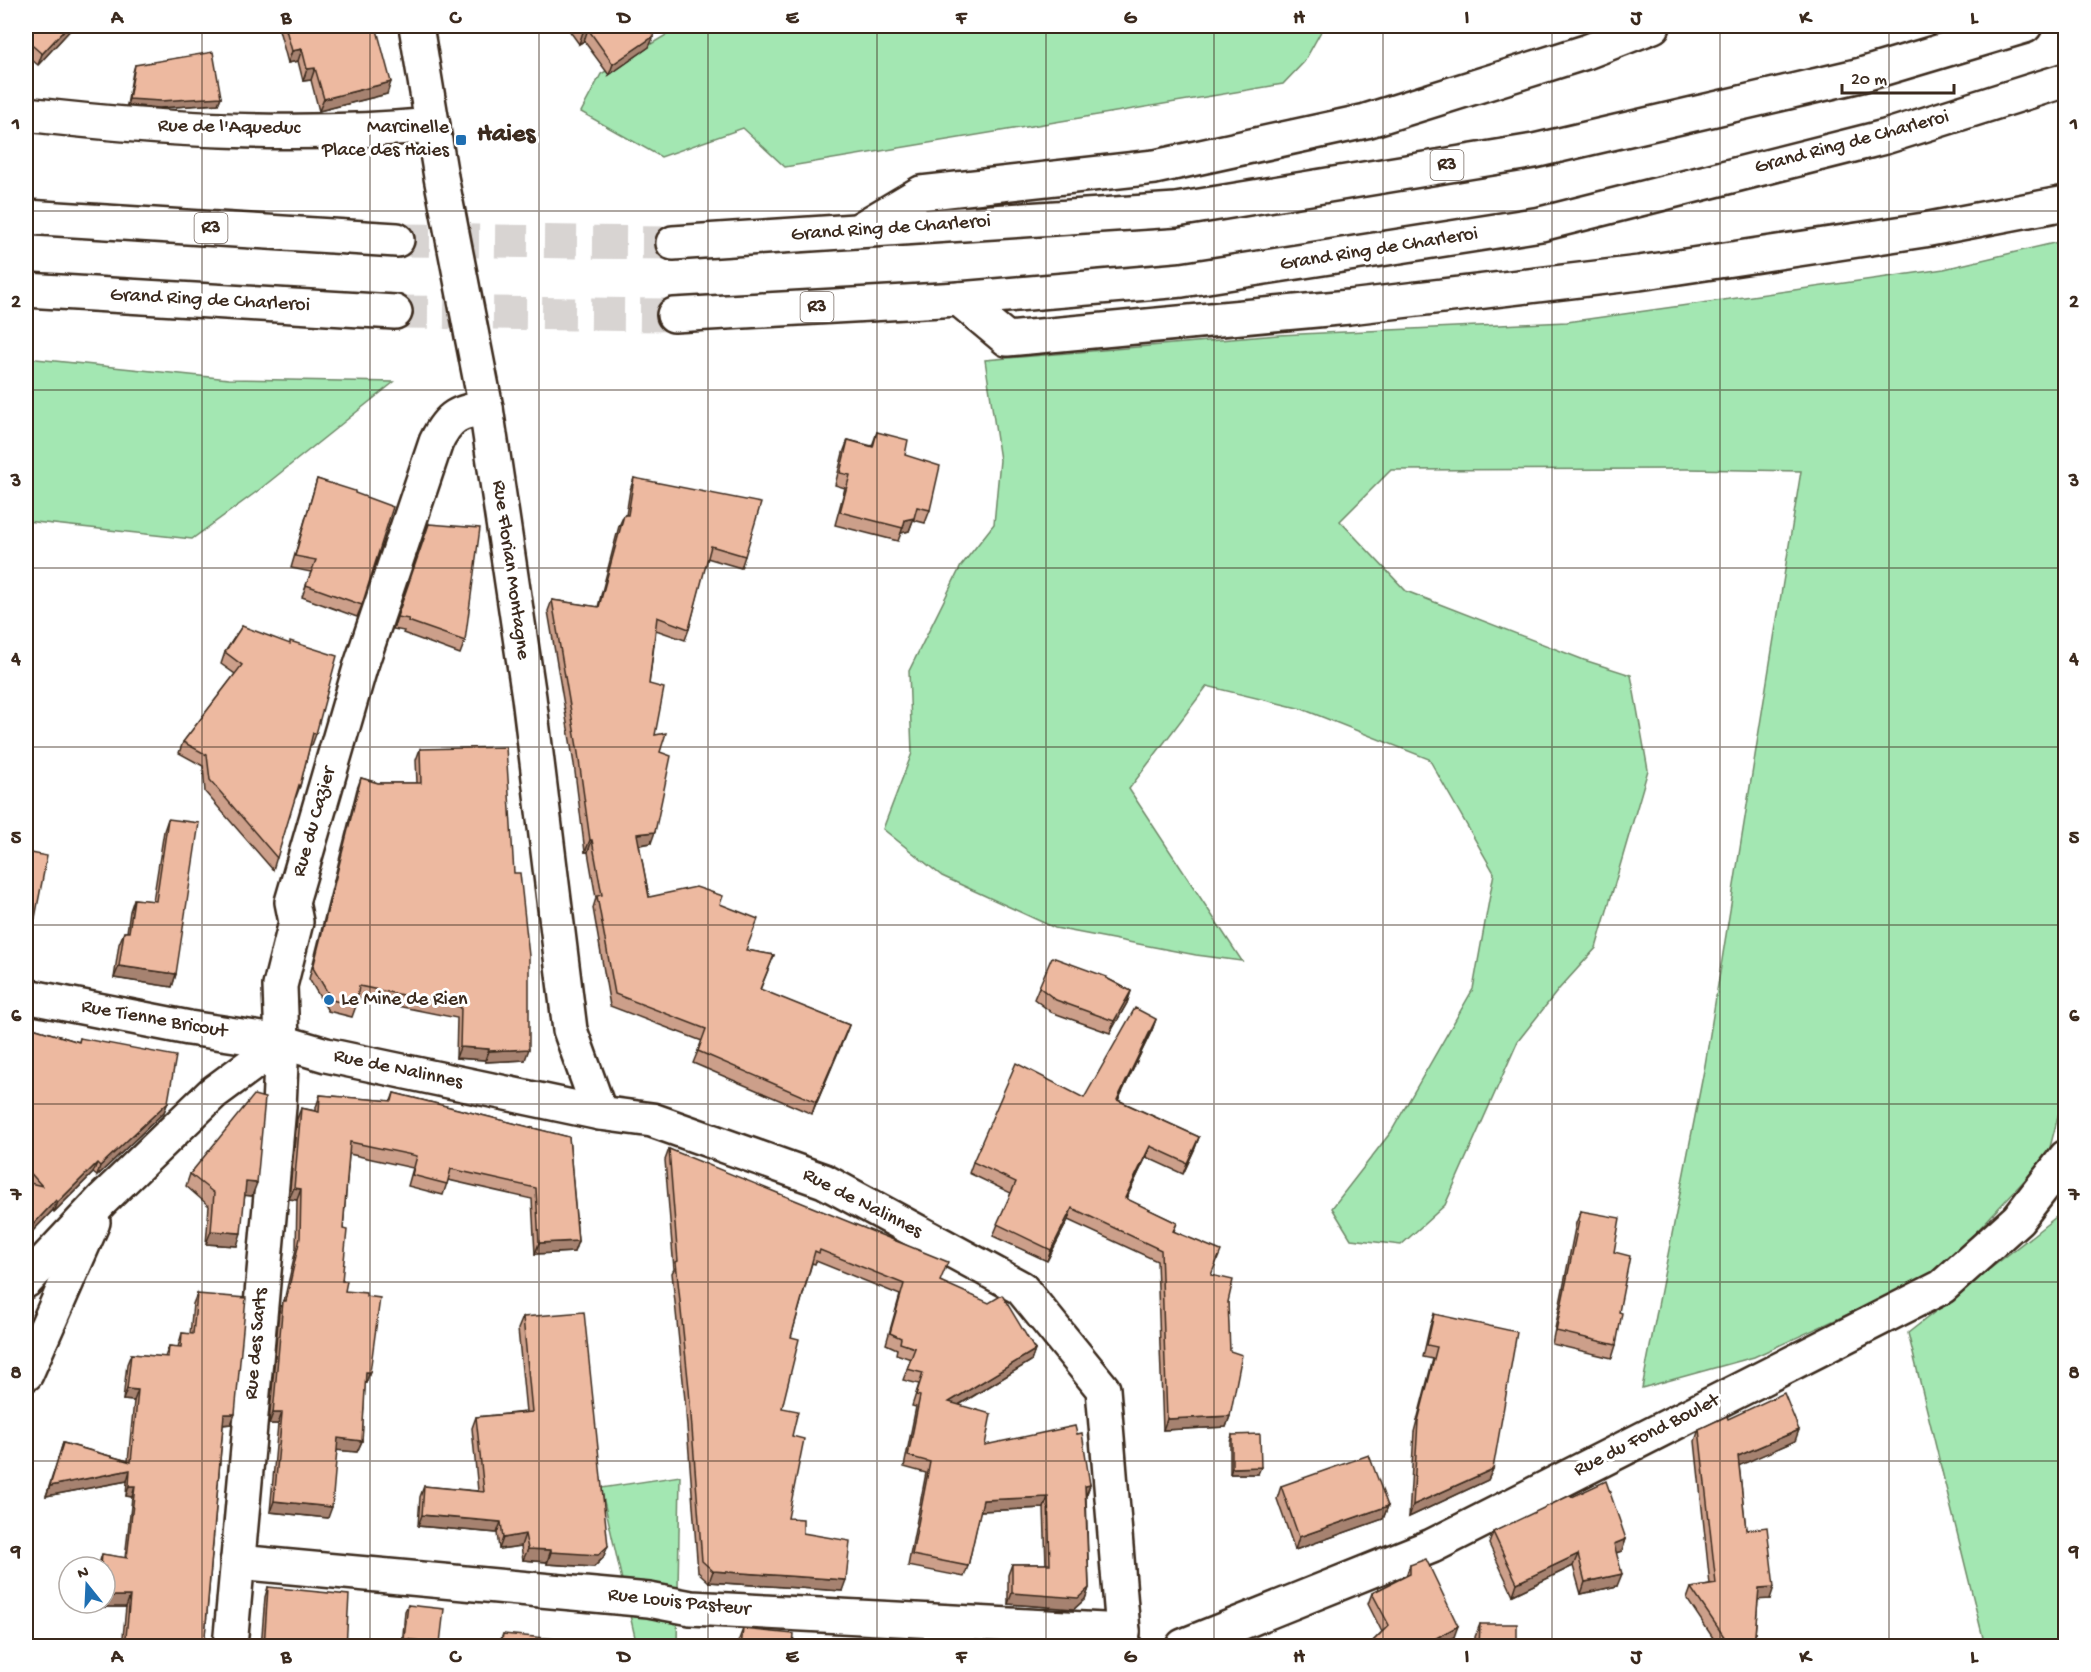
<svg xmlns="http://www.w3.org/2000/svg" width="2091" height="1672" font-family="'Gochi Hand',sans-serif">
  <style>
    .green { fill: #a3e7b2; stroke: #6f8868; stroke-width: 1.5 }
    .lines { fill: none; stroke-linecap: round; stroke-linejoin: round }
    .highway-tunnel { stroke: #d8d4d2; stroke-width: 33; stroke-dasharray: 33 16; stroke-linecap: butt }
    .street-casing { stroke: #3b2a1e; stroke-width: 38 }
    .highway-casing { stroke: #3b2a1e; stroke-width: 38 }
    .street { stroke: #fff; stroke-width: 33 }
    .highway { stroke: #fff; stroke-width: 33 }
    .wall { fill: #cc9f8a; stroke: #3b2a1e; stroke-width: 1.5 }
    .shaded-wall { fill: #a68270; stroke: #3b2a1e; stroke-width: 1.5 }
    .building { fill: #edb9a0; stroke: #3b2a1e; stroke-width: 1.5 }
    .grid { fill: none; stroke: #3b2a1e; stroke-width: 1.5; stroke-opacity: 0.55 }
    .poi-dot { fill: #1f6fb2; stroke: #fff; stroke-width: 2 }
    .labels { text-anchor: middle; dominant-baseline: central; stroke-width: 6; stroke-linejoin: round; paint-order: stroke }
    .shield { fill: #fff; stroke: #766a62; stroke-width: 1.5 }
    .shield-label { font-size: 18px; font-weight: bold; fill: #3b2a1e }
    .street-label { font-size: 20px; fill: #3b2a1e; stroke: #fff }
    .poi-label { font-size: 20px; fill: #3b2a1e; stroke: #fff; text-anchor: end }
    .district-label { font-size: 26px; font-weight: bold; fill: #3b2a1e; stroke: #fff }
    .neatline { fill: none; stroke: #3b2a1e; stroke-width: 2 }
    .grid-label { font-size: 20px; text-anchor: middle; font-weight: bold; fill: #3b2a1e }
  </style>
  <rect width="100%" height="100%" fill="#fff"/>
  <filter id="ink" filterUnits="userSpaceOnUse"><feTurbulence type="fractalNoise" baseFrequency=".0167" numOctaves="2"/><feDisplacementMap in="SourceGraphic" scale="12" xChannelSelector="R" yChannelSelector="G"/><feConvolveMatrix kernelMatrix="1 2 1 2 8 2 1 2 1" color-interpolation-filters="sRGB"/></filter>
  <g filter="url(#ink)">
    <g class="green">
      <polygon points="681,26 1324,26 1304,62 1283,84 785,167 743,128 661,157 581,112 601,74"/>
      <polygon points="2058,242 2065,254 2065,1090 2048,1155 1938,1273 1754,1357 1642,1388 1705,1065 1801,471 1687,469 1391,470 1340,521 1406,591 1584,660 1631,675 1648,770 1596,948 1559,989 1518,1041 1445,1205 1401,1245 1351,1239 1332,1208 1391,1132 1473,989 1494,873 1429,759 1302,709 1207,686 1129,789 1242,961 1196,955 1055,928 942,876 883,829 912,753 909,671 961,566 994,524 1000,460 985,360 1278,335 1567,322 1944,269"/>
      <polygon points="26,358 229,379 394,382 259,490 192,539 26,521"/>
      <polygon points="2065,1210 2065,1646 1985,1646 1908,1333"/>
      <polygon points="680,1476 677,1646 637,1646 601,1488"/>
    </g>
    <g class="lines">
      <g class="highway-tunnel">
        <polyline points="397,240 673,243"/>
        <polyline points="395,312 674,315"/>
      </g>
      <defs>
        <g id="street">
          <polyline points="416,26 441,177 486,408 529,697 570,1030 600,1113"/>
          <path d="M26,114C160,130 297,138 433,125"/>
          <polyline points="26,996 189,1028 282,1042 326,1055 600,1113 652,1120 824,1181 1021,1288 1103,1389 1123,1631 1122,1646"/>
          <polyline points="26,1281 103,1199 213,1093 282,1042"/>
          <polyline points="26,1374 93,1222"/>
          <polyline points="237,1562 649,1600 691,1608 1123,1631"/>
          <path d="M230,1646L279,1107L282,1042L280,986L296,922L292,902L360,668L436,442C449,415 459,412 486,408"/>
          <polyline points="1183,1646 1432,1546 1942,1287 2018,1219 2066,1157"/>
        </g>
        <g id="highway">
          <polyline points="26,217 397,240"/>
          <polyline points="862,228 921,193 1155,167 1366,121 1586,52 1653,26"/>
          <polyline points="673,243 1176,210 1534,151 1861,75 2025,26"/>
          <polyline points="26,290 395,312"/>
          <polyline points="959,299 1007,339 1349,307 1639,273 1924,230 2066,203"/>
          <polyline points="674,315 959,299 1182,280 1541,224 1885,137 2066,80"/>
        </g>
      </defs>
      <use href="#street" class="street-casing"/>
      <use href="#highway" class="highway-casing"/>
      <use href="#street" class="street"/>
      <use href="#highway" class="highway"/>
    </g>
    <g class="wall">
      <polygon points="26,26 74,26 38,65 26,55"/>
      <polygon points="278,26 376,26 387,94 319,111 311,80 303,81 298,61 288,63"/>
      <polygon points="566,26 647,26 649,47 609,75 584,41 579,44"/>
      <polygon points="135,65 221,97 218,104 159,108 127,105 133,72"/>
      <polygon points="877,432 905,455 930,510 925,523 913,520 909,531 901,533 898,541 835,525 845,488 835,485 843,453 848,440 872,446"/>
      <polygon points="634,478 745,556 741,568 707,558 689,629 685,640 656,630 649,684 655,735 660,752 651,843 639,845 649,897 720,904 746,950 774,955 760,990 849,1025 812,1114 693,1063 702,1041 610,1006 593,908 596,898 588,852 585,852 574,764 548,611 552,600 598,607 619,526 624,515 626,515 630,490"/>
      <polygon points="317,479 355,493 362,605 357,617 302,597 311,572 291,568"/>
      <polygon points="429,524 465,641 460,654 403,633 404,631 393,629"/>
      <polygon points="242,626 316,734 312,745 310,745 300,786 296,797 295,797 273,870 205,792 203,766 179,753 183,742 235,674 221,664 225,652"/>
      <polygon points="420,749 525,1060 485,1062 485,1060 456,1058 457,1018 357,998 356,1006 352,1017 328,1011 309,979 357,789 361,778 378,783 417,783 416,760"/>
      <polygon points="168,819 176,974 172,987 114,978 119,944 124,932 127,932 130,911 134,899 153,901 164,831"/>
      <polygon points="26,852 35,918 31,929 26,928"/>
      <polygon points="1106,978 1131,991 1127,1003 1110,1033 1051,1012 1034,999 1039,987"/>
      <polygon points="1156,1019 1152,1030 1118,1100 1199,1137 1195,1148 1183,1174 1146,1157 1126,1199 1177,1223 1174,1231 1211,1275 1228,1302 1230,1416 1226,1427 1163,1430 1157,1261 1068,1220 1047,1261 993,1236 1011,1193 969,1173 973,1162 1084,1098"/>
      <polygon points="26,1026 79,1042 80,1038 168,1102 164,1112 97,1176 93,1173 54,1212 53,1210 26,1238"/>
      <polygon points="394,1093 569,1137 578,1241 574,1252 535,1254 532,1199 448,1180 443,1195 408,1186 413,1168 349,1154 343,1229 342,1281 370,1372 366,1383 365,1383 362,1441 357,1452 337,1450 328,1518 270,1512 278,1424 269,1424 279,1312 283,1301 284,1301 296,1249 297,1200 289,1199 297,1119 301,1108 316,1111 316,1107 320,1095 391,1101"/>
      <polygon points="669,1149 940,1281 1035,1350 1031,1361 959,1405 985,1445 1077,1434 1090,1485 1086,1496 1089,1588 1085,1599 1074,1609 1008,1604 1008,1575 1012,1564 1046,1564 1044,1508 980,1511 968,1566 964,1577 908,1566 926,1473 904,1467 916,1407 912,1406 919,1384 903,1380 911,1359 896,1354 897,1349 886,1344 900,1295 816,1261 815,1264 812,1263 791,1337 782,1408 792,1436 788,1518 803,1533 842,1591 709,1582 698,1572 685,1400 672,1273 674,1269 665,1160"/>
      <polygon points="190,1174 252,1196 245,1195 237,1246 206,1244 209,1206 186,1186"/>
      <polygon points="1581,1211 1614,1252 1619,1312 1616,1345 1612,1358 1552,1344 1576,1223"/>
      <polygon points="197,1294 231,1424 223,1425 204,1647 122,1647 126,1607 95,1607 95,1603 105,1603 105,1567 98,1567 102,1554 125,1558 132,1497 126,1496 127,1481 46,1496 63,1443 128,1461 134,1401 123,1400 127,1364 131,1354 165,1357 169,1346 178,1347 182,1333 190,1334 193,1304"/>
      <polygon points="1434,1314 1493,1469 1488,1480 1409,1517 1414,1432 1433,1359 1423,1357 1430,1326"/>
      <polygon points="523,1317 603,1558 594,1567 547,1564 547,1562 523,1560 521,1546 499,1549 497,1533 418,1526 420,1497 424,1486 478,1491 472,1428 476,1417 526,1412 518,1329"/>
      <polygon points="1728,1419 1795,1441 1739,1465 1746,1530 1770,1599 1758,1599 1754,1647 1719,1647 1687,1599 1691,1588 1710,1585 1695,1441 1699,1429"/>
      <polygon points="1232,1435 1258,1474 1230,1474 1230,1442"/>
      <polygon points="1281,1486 1388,1506 1383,1519 1295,1550 1277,1499"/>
      <polygon points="1572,1497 1626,1539 1622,1551 1616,1553 1617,1586 1581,1594 1573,1566 1513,1595 1489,1544 1493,1532"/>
      <polygon points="1410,1565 1454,1637 1437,1647 1367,1647 1382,1632 1368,1604 1372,1593 1406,1576"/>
      <polygon points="268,1587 346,1647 261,1647 265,1597"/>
      <polygon points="408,1605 440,1643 439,1647 402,1646 405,1611"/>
      <polygon points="1480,1624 1517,1647 1475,1647 1475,1637"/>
      <polygon points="743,1629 793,1647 738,1647 738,1642"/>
      <polygon points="503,1634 556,1647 498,1647"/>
    </g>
    <g class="shaded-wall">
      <polygon points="68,26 74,26 38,65 42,54"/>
      <polygon points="588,29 584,41 579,44 583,32"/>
      <polygon points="654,36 649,47 609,75 613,64"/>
      <polygon points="302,49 298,61 288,63 292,51"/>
      <polygon points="315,68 311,80 303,81 307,69"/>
      <polygon points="391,82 387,94 319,111 324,99"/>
      <polygon points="221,97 218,104 159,108 127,105 129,99"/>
      <polygon points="914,518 909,531 901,533 905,520"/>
      <polygon points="655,832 651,843 633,846 637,834"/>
      <polygon points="590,840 592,840 588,852 585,852"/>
      <polygon points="119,966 176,974 172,987 114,978"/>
      <polygon points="1131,991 1127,1003 1110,1033 1114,1021"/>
      <polygon points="1156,1019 1152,1030 1113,1111 1117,1100"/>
      <polygon points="849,1025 845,1036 812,1114 816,1102"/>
      <polygon points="460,1047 489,1049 485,1060 456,1058"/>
      <polygon points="529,1049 525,1060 485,1062 489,1051"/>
      <polygon points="168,1102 164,1112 97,1176 100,1166"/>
      <polygon points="1199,1137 1195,1148 1183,1174 1187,1163"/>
      <polygon points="1150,1146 1146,1157 1121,1209 1125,1198"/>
      <polygon points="97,1163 93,1173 54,1212 58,1202"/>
      <polygon points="246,1182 257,1183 252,1196 241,1195"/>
      <polygon points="294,1188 301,1189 297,1200 289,1199"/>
      <polygon points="56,1200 53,1210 26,1238 26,1232"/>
      <polygon points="1072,1208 1068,1220 1047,1261 1051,1250"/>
      <polygon points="211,1231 241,1233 237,1246 206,1244"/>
      <polygon points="578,1241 574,1252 535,1254 539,1243"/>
      <polygon points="1035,1350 1031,1361 945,1413 949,1402"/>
      <polygon points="366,1372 370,1372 366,1383 362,1383"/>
      <polygon points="127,1389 138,1390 134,1401 123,1400"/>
      <polygon points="273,1413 282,1413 278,1424 269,1424"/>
      <polygon points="224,1414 235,1414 231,1424 220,1425"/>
      <polygon points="1230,1416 1226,1427 1163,1430 1167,1419"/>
      <polygon points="1799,1430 1795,1441 1734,1468 1738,1456"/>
      <polygon points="338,1438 362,1441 357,1452 334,1450"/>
      <polygon points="1261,1467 1258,1474 1230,1474 1232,1468"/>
      <polygon points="1493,1469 1488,1480 1409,1517 1413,1505"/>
      <polygon points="130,1470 127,1481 46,1496 50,1486"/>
      <polygon points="1090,1485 1086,1496 1085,1486"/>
      <polygon points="129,1486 135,1486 132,1497 126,1496"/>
      <polygon points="1048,1497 1044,1508 979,1511 983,1500"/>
      <polygon points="274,1501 332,1507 328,1518 270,1512"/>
      <polygon points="1388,1506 1383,1519 1295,1550 1299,1537"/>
      <polygon points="422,1515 501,1522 497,1533 418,1526"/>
      <polygon points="525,1534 521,1546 499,1549 503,1538"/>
      <polygon points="1626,1539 1622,1551 1609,1555 1614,1544"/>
      <polygon points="608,1546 603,1558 594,1567 547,1564 551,1552"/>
      <polygon points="528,1549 551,1550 547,1562 523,1560"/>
      <polygon points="1578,1554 1573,1566 1513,1595 1517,1583"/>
      <polygon points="713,1571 846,1580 842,1591 709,1582"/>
      <polygon points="1622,1574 1617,1586 1581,1594 1585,1582"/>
      <polygon points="1774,1587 1770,1599 1755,1600 1759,1588"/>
      <polygon points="1089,1588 1085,1599 1074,1609 1008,1604 1012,1593"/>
      <polygon points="105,1596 130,1596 126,1607 95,1607 96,1603 105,1603"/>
      <polygon points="1458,1626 1454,1637 1437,1647 1420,1647"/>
      <polygon points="404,1639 440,1643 439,1647 402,1646"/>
    </g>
    <g class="building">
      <polygon points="26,26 68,26 42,54 26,40"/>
      <polygon points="285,26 376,26 391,82 324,99 315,68 307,69 302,49 292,51"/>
      <polygon points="579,26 647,26 654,36 613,64 588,29 583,32"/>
      <polygon points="213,52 221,97 161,101 129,99 135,65"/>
      <polygon points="877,432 908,440 905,455 940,466 930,510 917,507 914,518 905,520 903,528 840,512 850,475 840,473 848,440 873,447"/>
      <polygon points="634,478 761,503 745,556 711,546 689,629 657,617 649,684 664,688 655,735 666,733 660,752 671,756 655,832 637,834 649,897 696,887 723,896 720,904 758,919 746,950 774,955 760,989 849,1025 816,1102 698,1051 706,1029 615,994 597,896 602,895 592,840 590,840 578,753 552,600 599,607 624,515 628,515"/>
      <polygon points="317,479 355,491 355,493 393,507 362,605 306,585 316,560 295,556"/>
      <polygon points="429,524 480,528 465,641 408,621 409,619 397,617"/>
      <polygon points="242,626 290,644 290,641 337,656 316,734 313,733 300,786 299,785 277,858 210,780 207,755 183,742 242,665 225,652"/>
      <polygon points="506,747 514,873 520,873 529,956 529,1049 489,1051 489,1049 460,1047 461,1007 359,986 356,1006 332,1000 313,968 361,778 378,783 421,783 420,749"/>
      <polygon points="168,819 199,823 176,974 119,966 124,932 129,932 134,899 156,901"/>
      <polygon points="26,852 47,856 35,918 26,916"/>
      <polygon points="1052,957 1107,977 1106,978 1131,991 1114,1021 1056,1000 1039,987"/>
      <polygon points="1135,1008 1156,1019 1117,1100 1199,1137 1187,1163 1150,1146 1125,1198 1177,1223 1173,1231 1221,1251 1211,1275 1233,1280 1228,1302 1230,1351 1242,1355 1230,1416 1167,1419 1161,1250 1072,1208 1051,1250 997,1224 1016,1182 973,1162 1016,1063 1084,1098"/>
      <polygon points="26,1026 79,1042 80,1038 176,1056 168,1102 100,1166 97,1163 58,1202 56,1200 26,1232 26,1182 42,1186 26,1168"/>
      <polygon points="394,1093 569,1137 578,1241 539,1243 536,1188 451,1169 447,1184 412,1175 417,1156 350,1142 343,1229 347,1230 342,1281 347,1281 345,1291 366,1293 366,1296 380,1298 370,1372 366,1372 362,1441 338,1438 332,1507 274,1501 282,1413 273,1413 283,1301 286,1301 300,1238 301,1189 294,1188 301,1108 319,1112 320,1095 392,1101"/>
      <polygon points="254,1095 265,1098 257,1183 246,1182 241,1233 211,1231 214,1193 190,1174"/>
      <polygon points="669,1149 948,1262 940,1281 989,1303 1002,1295 1035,1350 949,1402 991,1414 985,1445 1075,1426 1077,1434 1082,1433 1090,1485 1085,1486 1089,1588 1078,1598 1012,1593 1012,1564 1050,1564 1048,1497 983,1500 968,1566 912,1555 930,1462 908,1456 920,1396 916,1395 923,1373 907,1369 915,1348 900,1343 901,1338 890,1333 904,1284 820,1250 819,1253 815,1251 791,1337 799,1339 782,1408 798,1411 792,1436 804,1439 788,1518 803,1519 803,1533 850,1541 846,1580 713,1571 702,1561 689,1389 676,1262 678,1261"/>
      <polygon points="1581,1211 1620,1218 1614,1252 1630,1256 1619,1312 1622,1313 1616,1345 1556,1331"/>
      <polygon points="197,1294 246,1298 235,1414 224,1414 204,1647 125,1647 130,1596 105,1596 105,1567 101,1567 102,1554 127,1558 135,1486 129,1486 130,1470 50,1486 63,1443 131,1462 138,1390 127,1389 131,1354 168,1357 169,1346 181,1347 182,1333 193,1334"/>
      <polygon points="584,1312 608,1546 598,1555 551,1552 551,1550 528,1549 525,1534 503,1538 501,1522 422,1515 424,1486 484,1492 476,1417 532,1412 523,1317"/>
      <polygon points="1434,1314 1517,1332 1493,1469 1413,1505 1418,1421 1437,1347 1427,1345"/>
      <polygon points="1784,1393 1799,1430 1738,1456 1746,1530 1767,1527 1774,1587 1759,1588 1754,1646 1731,1647 1691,1588 1716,1584 1699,1429 1727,1416 1728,1419"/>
      <polygon points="1260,1434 1261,1467 1232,1468 1232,1435"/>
      <polygon points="1369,1455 1388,1506 1299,1537 1281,1486"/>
      <polygon points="1606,1481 1626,1539 1614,1544 1622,1574 1585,1582 1578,1554 1517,1583 1493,1532 1571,1495 1572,1497"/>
      <polygon points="1426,1559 1458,1626 1420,1647 1367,1647 1389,1625 1372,1593 1410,1574 1410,1565"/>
      <polygon points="268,1587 349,1595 346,1647 264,1647"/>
      <polygon points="408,1605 444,1609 440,1643 404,1639"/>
      <polygon points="1480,1624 1517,1624 1517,1647 1479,1647"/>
      <polygon points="743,1629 794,1634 793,1647 741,1647"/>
      <polygon points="503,1634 556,1639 556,1647 501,1647"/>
      <polygon points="1253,1641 1255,1647 1241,1647"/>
    </g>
  </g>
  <path class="grid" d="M202,26V1646M370,26V1646M539,26V1646M708,26V1646M877,26V1646M1046,26V1646M1214,26V1646M1383,26V1646M1552,26V1646M1720,26V1646M1889,26V1646M26,211H2066M26,390H2066M26,568H2066M26,747H2066M26,925H2066M26,1104H2066M26,1282H2066M26,1461H2066"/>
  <g class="poi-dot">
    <rect x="455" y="134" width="12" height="12" rx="3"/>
    <circle cx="329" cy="1000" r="6"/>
  </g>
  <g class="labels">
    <g class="shield">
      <rect x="1430.5" y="150" width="33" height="30" rx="4.5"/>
      <rect x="194.5" y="213" width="33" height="30" rx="4.5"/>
      <rect x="800.5" y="292" width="33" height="30" rx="4.5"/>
    </g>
    <g class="shield-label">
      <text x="1447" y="165">R3</text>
      <text x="211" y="228">R3</text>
      <text x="817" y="307">R3</text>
    </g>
    <g class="street-label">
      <text transform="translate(229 128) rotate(1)">Rue de l'Aqueduc</text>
      <text transform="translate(1852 143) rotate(-15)">Grand Ring de Charleroi</text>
      <text transform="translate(891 229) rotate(-4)">Grand Ring de Charleroi</text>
      <text transform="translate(1379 250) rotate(-9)">Grand Ring de Charleroi</text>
      <text transform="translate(210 301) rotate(3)">Grand Ring de Charleroi</text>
      <text transform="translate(510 570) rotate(82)">Rue Florian Montagne</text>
      <text transform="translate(315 822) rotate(-74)">Rue du Cazier</text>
      <text transform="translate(154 1020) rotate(10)">Rue Tienne Bricout</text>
      <text transform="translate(398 1070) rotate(12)">Rue de Nalinnes</text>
      <text transform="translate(862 1204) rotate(27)">Rue de Nalinnes</text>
      <text transform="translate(257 1344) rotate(-85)">Rue des Sarts</text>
      <text transform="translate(1647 1436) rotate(-27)">Rue du Fond Boulet</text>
      <text transform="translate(679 1603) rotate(6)">Rue Louis Pasteur</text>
    </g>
    <g class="poi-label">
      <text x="449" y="128">Marcinelle<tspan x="449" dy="23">Place des Haies</tspan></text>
      <text x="341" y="1000" text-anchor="start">Le Mine de Rien</text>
    </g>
    <g class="district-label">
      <text x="506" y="135">Haies</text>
    </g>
  </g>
  <rect width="2091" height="1672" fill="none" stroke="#fff" stroke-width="66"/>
  <g transform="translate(87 1585) rotate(342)"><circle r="28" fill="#ffffff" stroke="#b1aaa5" stroke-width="1.5"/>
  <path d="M0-4.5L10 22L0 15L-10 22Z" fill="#1f6fb2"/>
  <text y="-9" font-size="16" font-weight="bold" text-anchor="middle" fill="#3b2a1e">N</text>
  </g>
  <path d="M1842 84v9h112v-9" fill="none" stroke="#3b2a1e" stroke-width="3"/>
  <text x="1851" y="84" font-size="18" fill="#3b2a1e" stroke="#ffffff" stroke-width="4.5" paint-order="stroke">20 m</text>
  <rect x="33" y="33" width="2025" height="1606" class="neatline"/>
  <g class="grid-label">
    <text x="117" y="23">A</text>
    <text x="286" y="23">B</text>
    <text x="455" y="23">C</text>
    <text x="624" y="23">D</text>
    <text x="792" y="23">E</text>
    <text x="961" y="23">F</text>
    <text x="1130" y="23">G</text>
    <text x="1299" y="23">H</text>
    <text x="1467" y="23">I</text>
    <text x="1636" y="23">J</text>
    <text x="1805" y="23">K</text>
    <text x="1974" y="23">L</text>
    <text x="16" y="129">1</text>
    <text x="2074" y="129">1</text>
    <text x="16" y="307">2</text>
    <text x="2074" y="307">2</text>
    <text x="16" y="486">3</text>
    <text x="2074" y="486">3</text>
    <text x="16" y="664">4</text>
    <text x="2074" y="664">4</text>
    <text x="16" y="843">5</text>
    <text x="2074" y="843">5</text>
    <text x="16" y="1021">6</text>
    <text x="2074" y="1021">6</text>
    <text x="16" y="1200">7</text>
    <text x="2074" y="1200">7</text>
    <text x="16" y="1378">8</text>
    <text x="2074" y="1378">8</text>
    <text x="16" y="1557">9</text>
    <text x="2074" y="1557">9</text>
    <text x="117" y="1662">A</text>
    <text x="286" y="1662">B</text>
    <text x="455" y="1662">C</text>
    <text x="624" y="1662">D</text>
    <text x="792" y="1662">E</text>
    <text x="961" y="1662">F</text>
    <text x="1130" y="1662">G</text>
    <text x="1299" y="1662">H</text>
    <text x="1467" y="1662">I</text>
    <text x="1636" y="1662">J</text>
    <text x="1805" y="1662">K</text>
    <text x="1974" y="1662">L</text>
  </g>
</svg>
